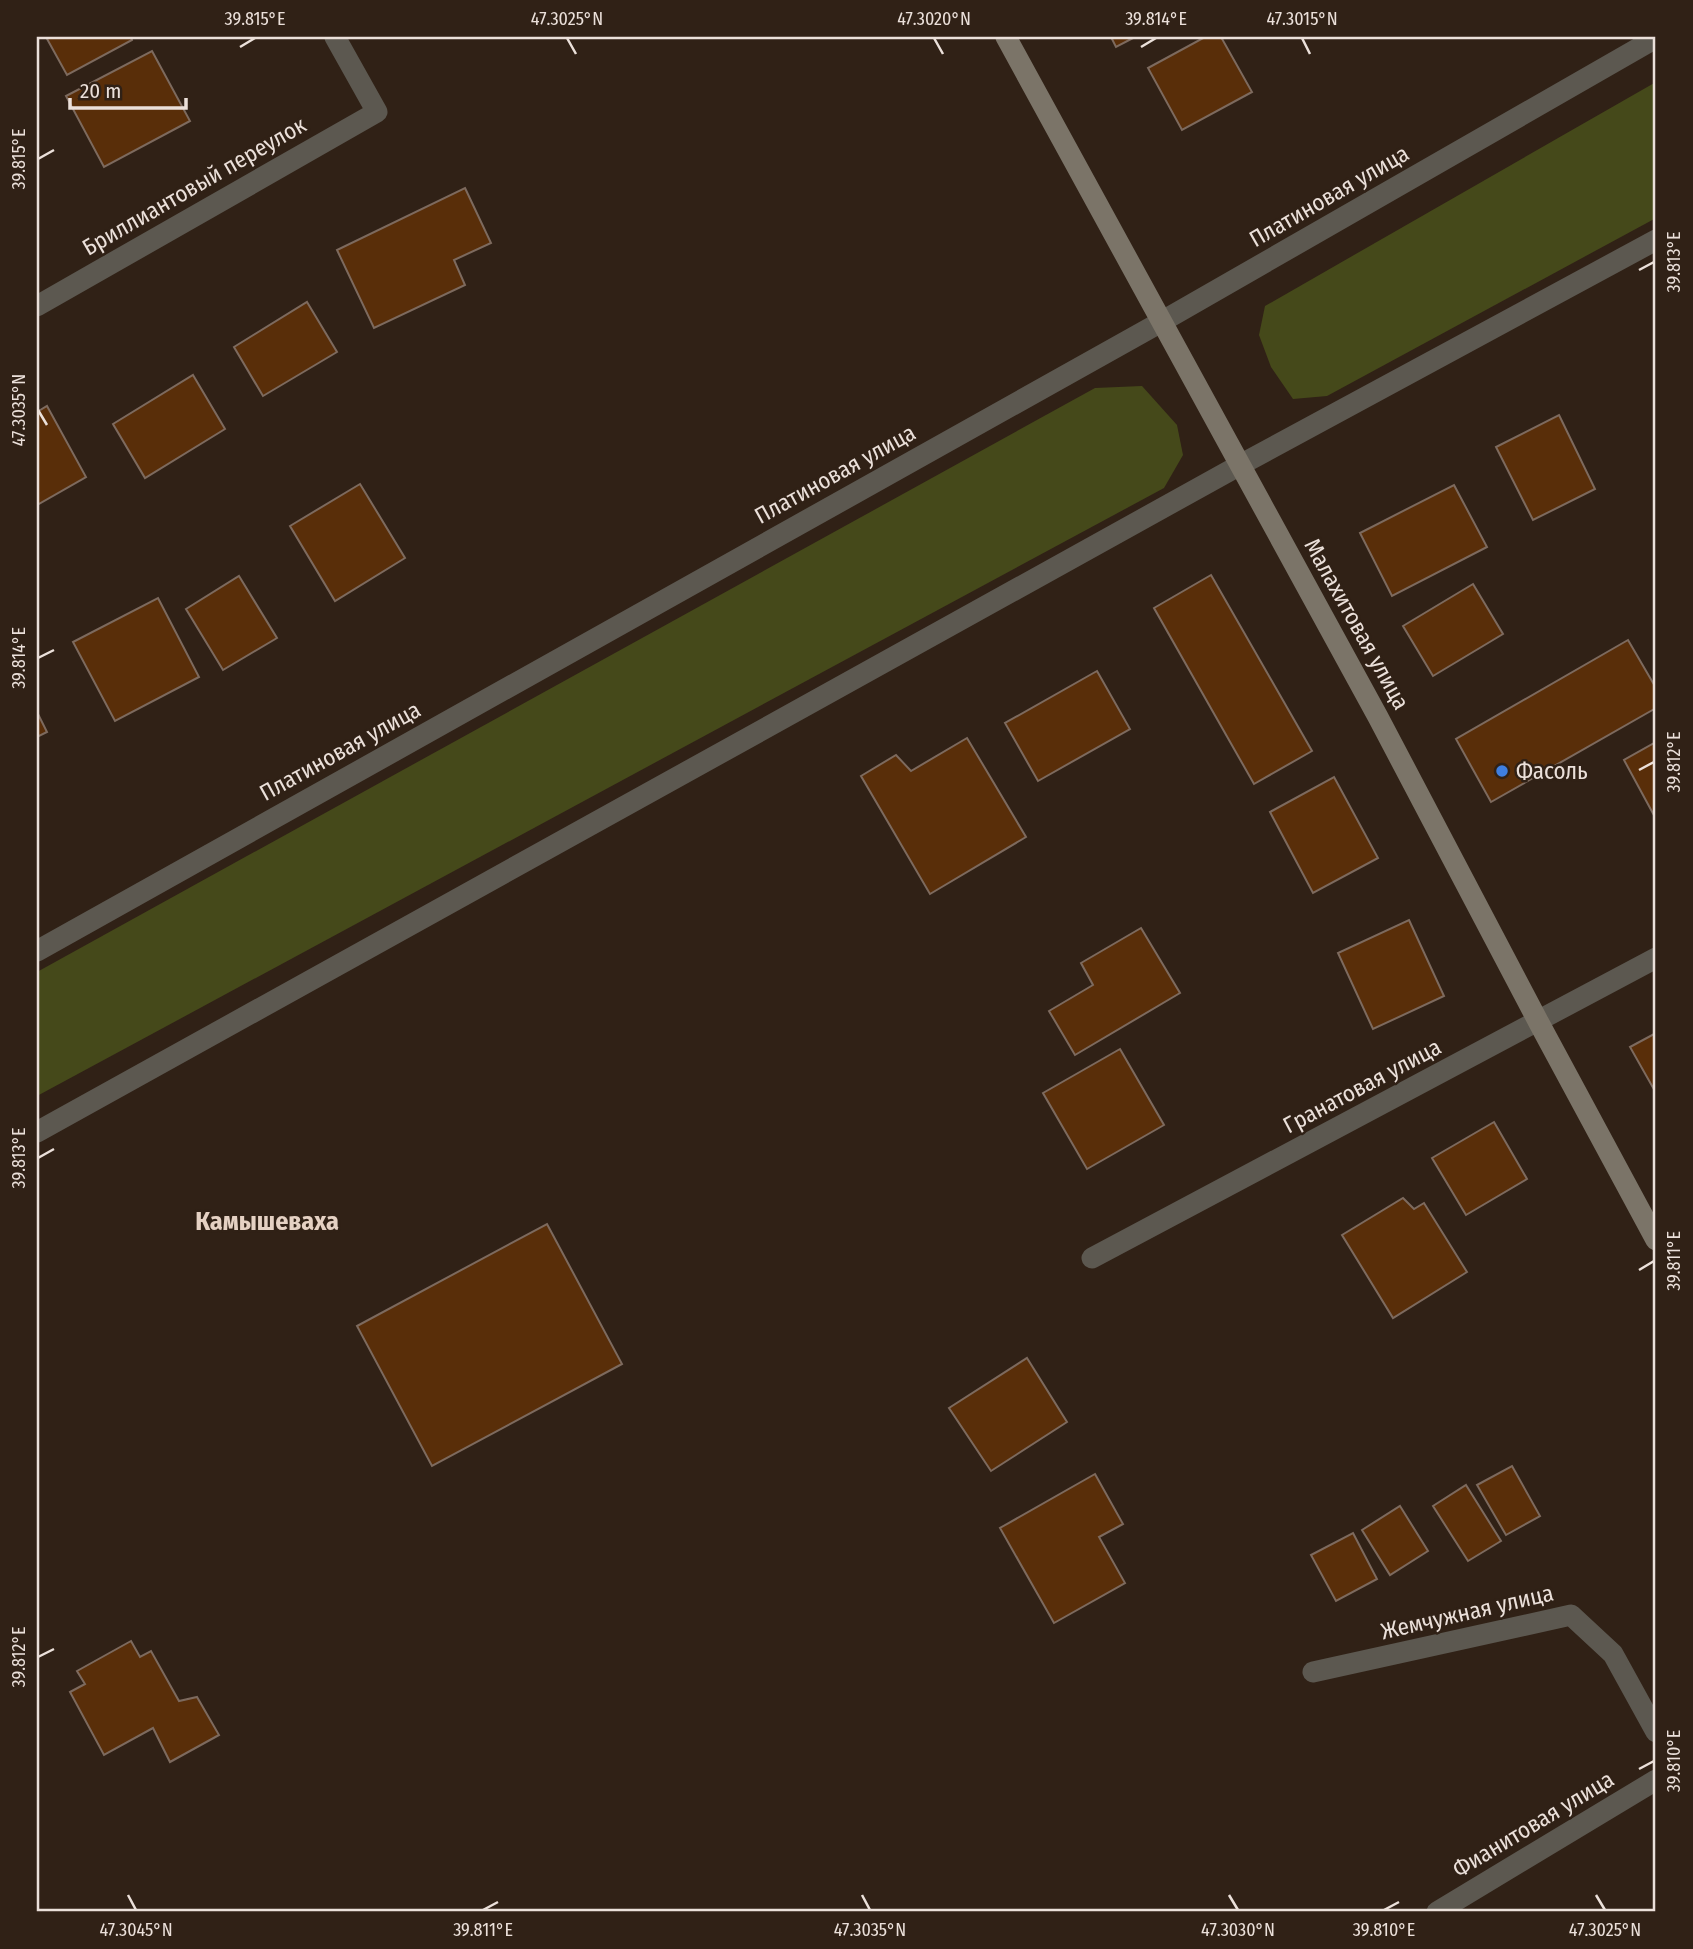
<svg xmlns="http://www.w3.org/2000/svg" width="1693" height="1949" font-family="'Fira Sans Condensed',sans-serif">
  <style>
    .green { fill: #45491a }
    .building { fill: #592e09; stroke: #7d6a5e; stroke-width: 2 }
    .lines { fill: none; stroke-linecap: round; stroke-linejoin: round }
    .street { stroke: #5c5850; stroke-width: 21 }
    .secondary { stroke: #7b7468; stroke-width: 21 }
    .ticks { fill: none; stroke: #ebe0da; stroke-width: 2.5 }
    .shop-dot { fill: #3f7fe0; stroke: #302116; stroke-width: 2.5 }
    .labels { text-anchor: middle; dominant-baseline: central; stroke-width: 5; stroke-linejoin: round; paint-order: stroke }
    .street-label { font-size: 23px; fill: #ebe0da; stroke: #302116 }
    .poi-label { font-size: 23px; fill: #ebe0da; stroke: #302116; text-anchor: start }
    .quarter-label { font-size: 26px; font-weight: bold; fill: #e5d1c3; stroke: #302116 }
    .neatline { fill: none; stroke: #ebe0da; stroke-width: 2.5 }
    .ticks-label { font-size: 18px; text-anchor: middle; fill: #ebe0da }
  </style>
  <rect width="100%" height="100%" fill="#302116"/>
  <g class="green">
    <polygon points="1656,82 1656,218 1327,396 1293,399 1271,367 1259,335 1265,306"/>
    <polygon points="1142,386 1177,425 1183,455 1164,488 37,1096 37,972 1095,388"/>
  </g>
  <g class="building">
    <polygon points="46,37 131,37 132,40 67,75"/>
    <polygon points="1111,37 1135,37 1116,47"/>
    <polygon points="1205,37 1221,37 1252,92 1182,130 1148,68"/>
    <polygon points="152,51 190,121 104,167 66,96"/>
    <polygon points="465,188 491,243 454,260 465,285 374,328 337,250"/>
    <polygon points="307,302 337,352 263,396 234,347"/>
    <polygon points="193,375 225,429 145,478 113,424"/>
    <polygon points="47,406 86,477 37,505 37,412"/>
    <polygon points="1559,415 1595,489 1533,520 1496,447"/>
    <polygon points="360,484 405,558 335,601 290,526"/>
    <polygon points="1454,485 1487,547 1392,596 1360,533"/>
    <polygon points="1211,575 1312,751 1254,784 1154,608"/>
    <polygon points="239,576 277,638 223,670 186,609"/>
    <polygon points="1473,584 1503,634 1433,676 1403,626"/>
    <polygon points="158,598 199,677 115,721 73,642"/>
    <polygon points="1628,640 1656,688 1656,708 1491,802 1456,739"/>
    <polygon points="1097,671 1130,729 1038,781 1005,723"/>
    <polygon points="37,712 47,732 37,737"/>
    <polygon points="967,738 1026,837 930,894 861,776 896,755 911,771"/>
    <polygon points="1656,742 1656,819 1624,760"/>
    <polygon points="1334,777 1378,858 1313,893 1270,812"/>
    <polygon points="1409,920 1444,996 1373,1029 1338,953"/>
    <polygon points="1141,928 1180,993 1075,1055 1049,1011 1093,985 1081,963"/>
    <polygon points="1656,1033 1656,1093 1630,1047"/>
    <polygon points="1120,1049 1164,1125 1087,1169 1043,1093"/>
    <polygon points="1494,1122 1527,1179 1466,1215 1432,1158"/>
    <polygon points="1403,1198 1414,1209 1424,1203 1467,1272 1393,1318 1342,1235"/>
    <polygon points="547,1224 622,1364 432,1466 357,1326"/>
    <polygon points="1027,1358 1067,1422 991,1471 949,1408"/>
    <polygon points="1512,1466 1540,1516 1506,1535 1477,1485"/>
    <polygon points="1095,1474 1123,1524 1099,1537 1125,1583 1054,1623 1000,1528"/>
    <polygon points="1466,1485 1501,1541 1468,1561 1433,1506"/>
    <polygon points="1400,1506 1428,1551 1390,1575 1362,1530"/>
    <polygon points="1353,1533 1377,1579 1336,1601 1311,1555"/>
    <polygon points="131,1641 140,1657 151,1651 179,1701 197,1697 219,1735 170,1762 153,1728 104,1755 70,1692 85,1684 77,1671"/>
  </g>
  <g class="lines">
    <g class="street">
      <polyline points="37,306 377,112 335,37"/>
      <polyline points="37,951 1161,322 1656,38"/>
      <polyline points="37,1132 1240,465 1656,240"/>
      <polyline points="1092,1258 1656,958"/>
      <polyline points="1313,1672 1571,1615 1613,1654 1656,1732"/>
      <polyline points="1437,1912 1656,1780"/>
    </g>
    <polyline class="secondary" points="1006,37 1378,717 1539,1023 1656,1240"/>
  </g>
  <path class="ticks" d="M567,38L576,54M934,38L943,54M1302,38L1310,54M240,47L255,38M1141,47L1156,38M38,159L54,150M1639,270L1654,262M38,410L47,425M38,658L54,650M1639,770L1654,762M38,1158L54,1149M1639,1270L1654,1261M38,1657L54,1649M1639,1769L1654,1761M128,1895L136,1910M862,1895L870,1910M1229,1895L1238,1910M1596,1895L1605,1910M483,1910L498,1902M1384,1910L1399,1902"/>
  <circle class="shop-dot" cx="1502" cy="771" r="7"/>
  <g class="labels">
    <g class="street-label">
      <text transform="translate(194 186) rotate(-30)">Бриллиантовый переулок</text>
      <text transform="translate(1329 196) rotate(-30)">Платиновая улица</text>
      <text transform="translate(835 474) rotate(-29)">Платиновая улица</text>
      <text transform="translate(1357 624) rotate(61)">Малахитовая улица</text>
      <text transform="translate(340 751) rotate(-29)">Платиновая улица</text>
      <text transform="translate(1362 1086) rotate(-28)">Гранатовая улица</text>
      <text transform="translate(1467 1612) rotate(-13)">Жемчужная улица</text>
      <text transform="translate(1533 1824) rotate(-31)">Фианитовая улица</text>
    </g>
    <g class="poi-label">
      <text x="1516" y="771">Фасоль</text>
    </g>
    <g class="quarter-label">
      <text x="267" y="1221">Камышеваха</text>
    </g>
  </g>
  <rect width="1693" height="1949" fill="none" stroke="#302116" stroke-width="77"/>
  <path d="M70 98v10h116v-10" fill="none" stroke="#ebe0da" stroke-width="3.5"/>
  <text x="80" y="98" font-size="21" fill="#ebe0da" stroke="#302116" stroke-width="5" paint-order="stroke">20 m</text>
  <rect x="38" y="38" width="1616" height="1872" class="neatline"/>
  <g class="ticks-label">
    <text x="255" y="25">39.815°E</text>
    <text x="567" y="25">47.3025°N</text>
    <text x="934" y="25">47.3020°N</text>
    <text x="1156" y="25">39.814°E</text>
    <text x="1302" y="25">47.3015°N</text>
    <text transform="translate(19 159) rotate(-90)" y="6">39.815°E</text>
    <text transform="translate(1674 262) rotate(-90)" y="6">39.813°E</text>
    <text transform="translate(19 410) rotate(-90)" y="6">47.3035°N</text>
    <text transform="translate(19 658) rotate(-90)" y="6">39.814°E</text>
    <text transform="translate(1674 762) rotate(-90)" y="6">39.812°E</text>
    <text transform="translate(19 1158) rotate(-90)" y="6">39.813°E</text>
    <text transform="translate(1674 1261) rotate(-90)" y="6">39.811°E</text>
    <text transform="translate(19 1657) rotate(-90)" y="6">39.812°E</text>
    <text transform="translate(1674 1761) rotate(-90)" y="6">39.810°E</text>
    <text x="136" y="1936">47.3045°N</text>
    <text x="483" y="1936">39.811°E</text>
    <text x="870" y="1936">47.3035°N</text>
    <text x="1238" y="1936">47.3030°N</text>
    <text x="1384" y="1936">39.810°E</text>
    <text x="1605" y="1936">47.3025°N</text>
  </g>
</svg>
